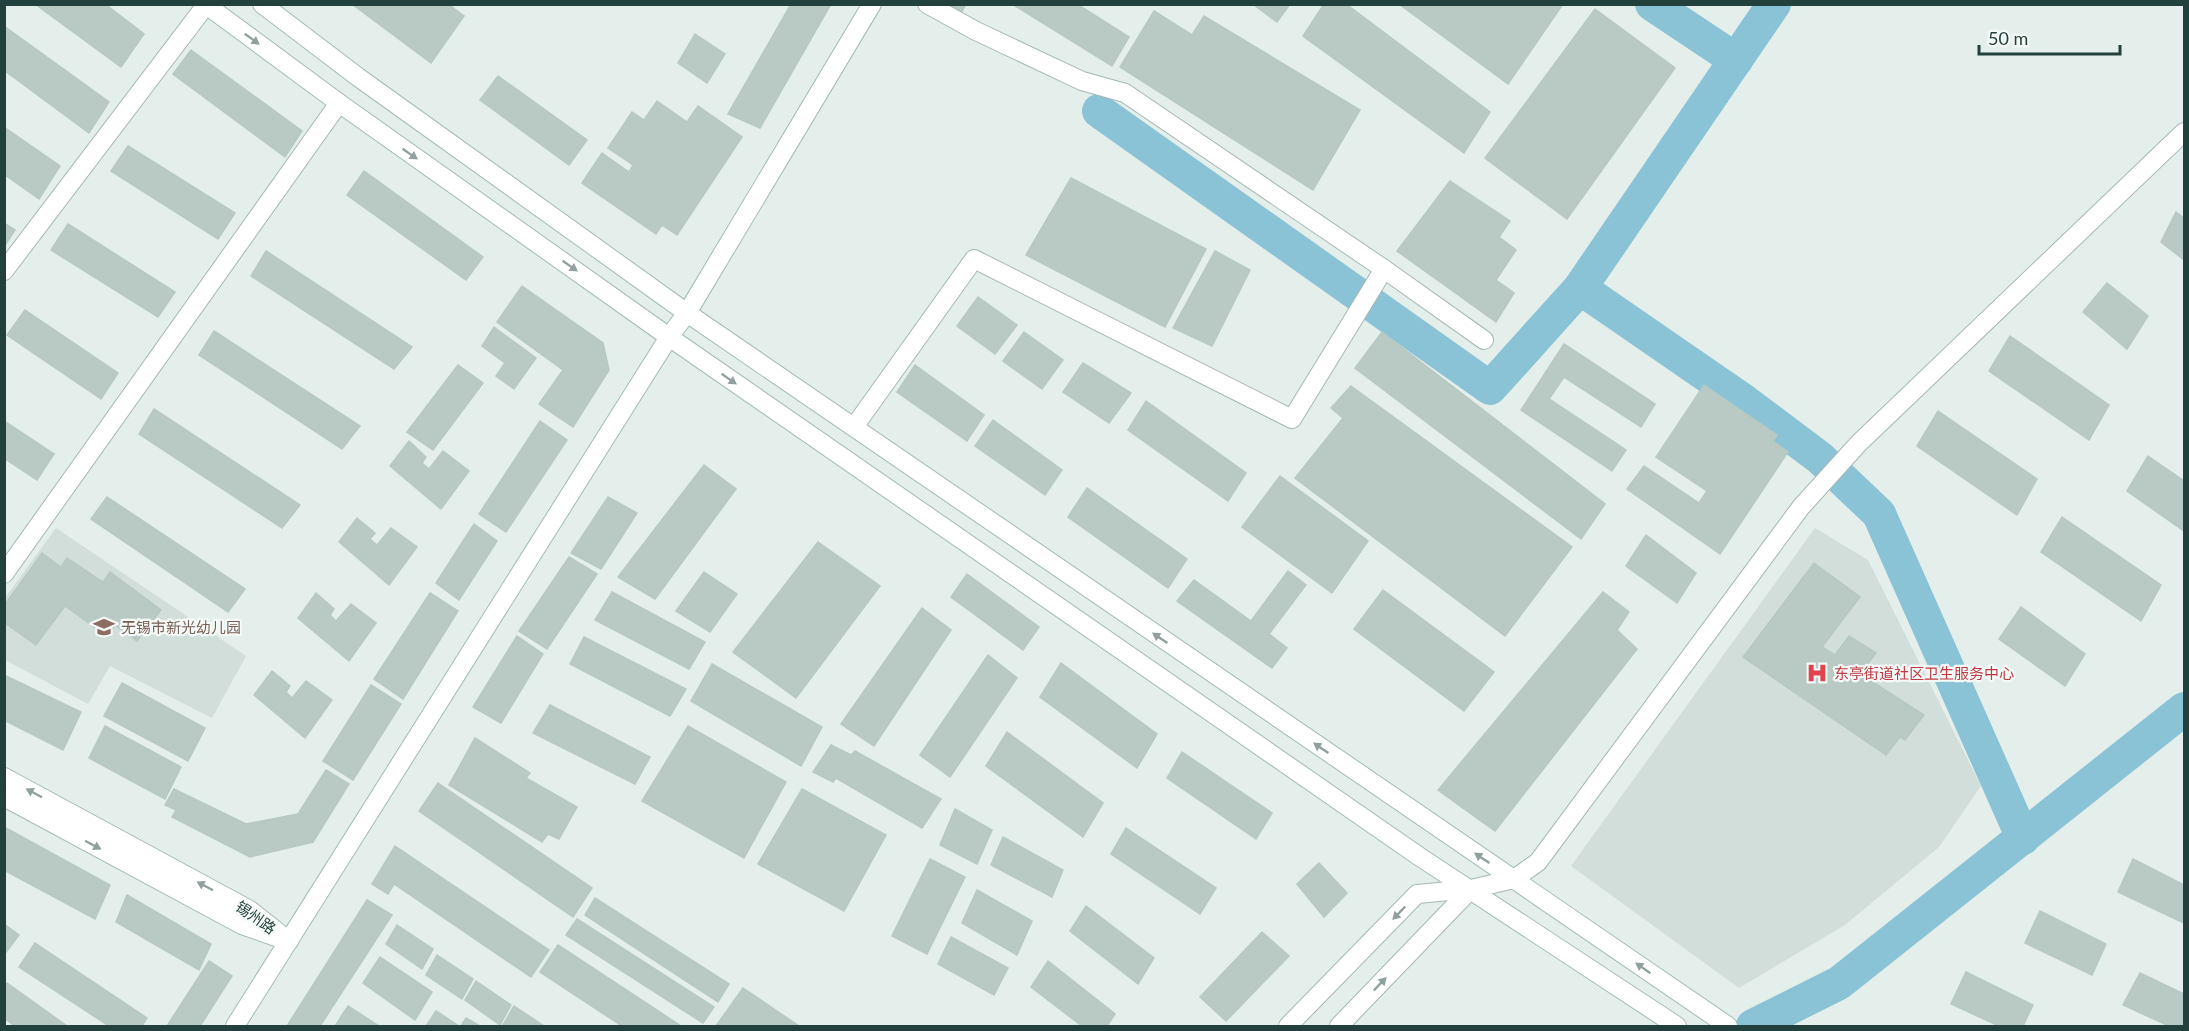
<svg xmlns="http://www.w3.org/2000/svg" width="2189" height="1031" font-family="Lato,'Noto Sans SC',sans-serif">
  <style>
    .built { fill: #d2deda }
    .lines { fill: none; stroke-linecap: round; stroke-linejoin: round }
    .river { stroke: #8ac3d6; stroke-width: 34 }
    .building { fill: #b9c9c4; stroke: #b6c9c3; stroke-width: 1.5 }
    .street-casing { stroke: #a6b7b3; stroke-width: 20 }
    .secondary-casing { stroke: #a2bbb4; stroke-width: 20 }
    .street { stroke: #fff; stroke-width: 18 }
    .secondary { stroke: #fff; stroke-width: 18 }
    .oneway { fill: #90a09e }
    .labels { text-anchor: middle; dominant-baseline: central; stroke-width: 4.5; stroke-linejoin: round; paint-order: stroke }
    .education-label { font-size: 15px; fill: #785e54; stroke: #f5faf8; text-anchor: start }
    .health-label { font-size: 15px; fill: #be3a42; stroke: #f5faf8; text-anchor: start }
    .street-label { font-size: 15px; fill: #22413c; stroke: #f5faf8 }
  </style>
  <rect width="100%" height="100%" fill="#e4eeeb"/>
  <g class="built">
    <polygon points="56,528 246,656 212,718 110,666 88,704 5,660 5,598"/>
    <polygon points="1815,528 1868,560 1981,786 1939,847 1845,925 1739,988 1571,866"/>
  </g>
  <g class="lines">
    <g class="river">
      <polyline points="1652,4 1736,60"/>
      <polyline points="1774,4 1580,288 1744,401 1820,458 1879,514 2023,838"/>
      <polyline points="1099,111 1490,388 1580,288"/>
      <polyline points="1753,1026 1839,983 2184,709"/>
    </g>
  </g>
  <g class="building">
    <polygon points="35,4 105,4 144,34 121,67"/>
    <polygon points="352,4 448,4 464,16 431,63"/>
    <polygon points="791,4 831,4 760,128 728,114"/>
    <polygon points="927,4 966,4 956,22"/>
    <polygon points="1012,4 1077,4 1129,37 1112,66"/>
    <polygon points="1253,4 1290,4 1277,22"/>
    <polygon points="1324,4 1346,4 1490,112 1464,153 1303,36"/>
    <polygon points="1399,4 1563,4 1508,84"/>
    <polygon points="1595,9 1675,68 1567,219 1485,158"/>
    <polygon points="1154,11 1192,35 1204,16 1360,110 1313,190 1120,67"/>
    <polygon points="4,26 109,102 89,133 4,70"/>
    <polygon points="695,34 725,54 707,83 678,63"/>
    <polygon points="191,50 302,131 285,157 173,74"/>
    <polygon points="498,76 587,140 569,165 480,100"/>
    <polygon points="657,101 687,122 698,106 742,137 677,235 662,225 656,234 582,183 602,153 629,172 633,165 608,148 632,112 644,120"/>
    <polygon points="4,127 60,166 39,199 4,174"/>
    <polygon points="128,146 235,213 218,239 111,171"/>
    <polygon points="364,171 483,257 466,280 347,195"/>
    <polygon points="1071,178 1206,249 1165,327 1026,255"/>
    <polygon points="1450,181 1510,221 1499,237 1516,250 1496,280 1514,293 1496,322 1397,251"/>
    <polygon points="2176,212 2184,218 2184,260 2161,242"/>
    <polygon points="4,223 15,230 4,247"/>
    <polygon points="68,224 175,292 158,317 51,250"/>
    <polygon points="266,251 412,347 394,369 251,276"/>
    <polygon points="1215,251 1250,270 1212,346 1173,328"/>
    <polygon points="2107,283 2148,316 2127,349 2083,312"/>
    <polygon points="522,286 603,343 609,370 573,427 539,404 563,370 497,322"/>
    <polygon points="978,297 1017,325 995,354 957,326"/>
    <polygon points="25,310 118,373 101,399 7,335"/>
    <polygon points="494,327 536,358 514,389 496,376 505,363 482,346"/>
    <polygon points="214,331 360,426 342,449 199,355"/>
    <polygon points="1024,332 1063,360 1042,389 1003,361"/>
    <polygon points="1382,332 1605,504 1581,539 1355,368"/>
    <polygon points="2010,336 2109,405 2089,440 1989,371"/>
    <polygon points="1564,344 1655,404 1641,427 1564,377 1549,399 1626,450 1612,471 1521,410"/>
    <polygon points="1083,363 1131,393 1109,423 1063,392"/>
    <polygon points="458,365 483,383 433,450 407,432"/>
    <polygon points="915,365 984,415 967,441 897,392"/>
    <polygon points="1704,385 1777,435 1773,441 1788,452 1720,554 1627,489 1644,466 1699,503 1707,491 1656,457"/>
    <polygon points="1351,386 1572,547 1505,636 1295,478 1343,418 1331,408"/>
    <polygon points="1146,401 1246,473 1228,501 1128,430"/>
    <polygon points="154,409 300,505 282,528 139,434"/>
    <polygon points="1938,411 2037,479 2017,515 1917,446"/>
    <polygon points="993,420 1062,470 1045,495 975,446"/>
    <polygon points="4,421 54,454 37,480 4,458"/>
    <polygon points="540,421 567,440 506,532 479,514"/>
    <polygon points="409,441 426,457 422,463 429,469 443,451 469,471 441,509 390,466"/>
    <polygon points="2148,456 2184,481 2184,531 2127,491"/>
    <polygon points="704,465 736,489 655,599 618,577"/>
    <polygon points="1280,476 1368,541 1332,593 1242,527"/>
    <polygon points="1087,488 1187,559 1168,588 1068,517"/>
    <polygon points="107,497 245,589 228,612 91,519"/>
    <polygon points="608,497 637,513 601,569 571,553"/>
    <polygon points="2062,517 2161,585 2141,621 2041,552"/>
    <polygon points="357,518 375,533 370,539 377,545 391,528 417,547 389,585 339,542"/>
    <polygon points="474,524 497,541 459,600 436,583"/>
    <polygon points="1646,535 1696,573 1677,603 1626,566"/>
    <polygon points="818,542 880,586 796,698 733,652"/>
    <polygon points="42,553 61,567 67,558 103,582 110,572 161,610 137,641 115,625 108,637 65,606 36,645 4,622 4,606"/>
    <polygon points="569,557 597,574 547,649 519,631"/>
    <polygon points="1814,563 1860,597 1822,647 1835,655 1849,636 1876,653 1860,674 1924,715 1905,740 1900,737 1886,755 1743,657"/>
    <polygon points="1288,571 1306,585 1269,634 1287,648 1272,668 1177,601 1194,580 1251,621"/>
    <polygon points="704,572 737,594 710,632 676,611"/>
    <polygon points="967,574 1039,627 1023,650 951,597"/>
    <polygon points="1383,590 1494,672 1464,711 1354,629"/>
    <polygon points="612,592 705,642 689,669 595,620"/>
    <polygon points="1603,592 1629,612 1617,630 1637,649 1495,831 1438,790"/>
    <polygon points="316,593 334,609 330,615 336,621 351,604 376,623 349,661 298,618"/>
    <polygon points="430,593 458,611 403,699 374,679"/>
    <polygon points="2021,607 2085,654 2065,686 1999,639"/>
    <polygon points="922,608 951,630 874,746 841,724"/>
    <polygon points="517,636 543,654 501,723 473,707"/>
    <polygon points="584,637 686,689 670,716 570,664"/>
    <polygon points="988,655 1017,678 950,777 920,755"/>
    <polygon points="1061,663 1157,734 1137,768 1040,697"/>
    <polygon points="712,664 822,727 801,766 691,701"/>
    <polygon points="272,671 290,686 286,692 292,698 306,681 332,700 305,738 254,695"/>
    <polygon points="4,675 81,712 63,750 4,720"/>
    <polygon points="122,683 205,728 188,761 104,716"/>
    <polygon points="371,685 401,704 353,780 323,761"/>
    <polygon points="550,705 650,757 635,784 533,733"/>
    <polygon points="105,726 181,767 165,799 89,758"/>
    <polygon points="688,726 786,782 744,858 642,801"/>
    <polygon points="1007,732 1103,803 1083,837 986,766"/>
    <polygon points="475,738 530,773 526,778 577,807 559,839 548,834 542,842 449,785"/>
    <polygon points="831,745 851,755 855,751 941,799 922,828 836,778 833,782 813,772"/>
    <polygon points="1182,752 1272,813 1256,839 1167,778"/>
    <polygon points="326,770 349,784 313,842 250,857 172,817 176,810 165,805 174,789 246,824 298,814"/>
    <polygon points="438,783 592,888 573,917 419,811"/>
    <polygon points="802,789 886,835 844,911 758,864"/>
    <polygon points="955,809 992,830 977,864 940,845"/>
    <polygon points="4,827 110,885 95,919 4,870"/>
    <polygon points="1126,828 1216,888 1200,914 1111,854"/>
    <polygon points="1003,837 1063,870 1052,897 991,865"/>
    <polygon points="395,846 549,950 531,977 394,884 388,894 372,884"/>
    <polygon points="930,859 965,877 927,954 892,936"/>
    <polygon points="2133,859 2184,885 2184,923 2118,892"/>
    <polygon points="1319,863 1347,893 1324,917 1297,884"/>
    <polygon points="977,890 1032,921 1017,955 962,923"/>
    <polygon points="127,895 211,944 199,970 116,922"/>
    <polygon points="595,898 729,984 718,1002 585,915"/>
    <polygon points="367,900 392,915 320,1026 287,1026"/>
    <polygon points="1086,906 1154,958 1138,984 1070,931"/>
    <polygon points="2040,911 2106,944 2092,975 2025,943"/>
    <polygon points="577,919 714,1007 703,1023 566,935"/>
    <polygon points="4,924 19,935 4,955"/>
    <polygon points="397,925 433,949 422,969 386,944"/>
    <polygon points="1262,932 1289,956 1226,1021 1200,997"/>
    <polygon points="951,937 1008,968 994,995 938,964"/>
    <polygon points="35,943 147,1018 142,1026 109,1026 19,967"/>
    <polygon points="558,945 681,1026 622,1026 540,972"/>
    <polygon points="437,955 473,979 462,999 426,975"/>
    <polygon points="380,957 432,992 415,1020 363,983"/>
    <polygon points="209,961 232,976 200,1026 167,1026"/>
    <polygon points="1048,961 1115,1014 1107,1026 1082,1026 1031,987"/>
    <polygon points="1966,972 2033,1005 2023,1026 1999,1026 1951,1004"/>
    <polygon points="2140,973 2184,994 2184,1026 2169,1026 2123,1005"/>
    <polygon points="476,981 511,1005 500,1025 465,1000"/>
    <polygon points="7,983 67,1026 15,1026 4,1018 4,986"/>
    <polygon points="743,988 799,1026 716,1026"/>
    <polygon points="348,1006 379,1026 335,1026"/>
    <polygon points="514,1006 544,1026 505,1026 503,1025"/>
    <polygon points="436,1011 459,1026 426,1026"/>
    <polygon points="466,1018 480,1026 461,1026"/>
  </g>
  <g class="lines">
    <defs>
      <g id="street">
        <polyline points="927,4 976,31 1082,81 1125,93 1384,269 1484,340"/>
        <polyline points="4,271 206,5"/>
        <polyline points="854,427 974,259 1292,419 1384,269"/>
        <polyline points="4,574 339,103"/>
        <polyline points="1288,1026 1417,894 1471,889 1514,879 1538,862 1801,507 1859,443 2184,132"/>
        <polyline points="1339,1026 1471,889"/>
      </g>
      <g id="secondary">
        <polyline points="205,4 339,103 669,337 1420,857 1677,1026"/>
        <polyline points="262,4 358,77 687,313 1728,1026"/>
        <polyline points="4,777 250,910 289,941"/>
        <polyline points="4,797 242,925 276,937"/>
        <polyline points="235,1026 669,337 687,313 872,4"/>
      </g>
    </defs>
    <use href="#street" class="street-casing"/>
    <use href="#secondary" class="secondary-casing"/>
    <use href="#street" class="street"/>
    <use href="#secondary" class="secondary"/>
  </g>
  <defs><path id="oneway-solid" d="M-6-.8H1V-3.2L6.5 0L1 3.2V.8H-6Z" transform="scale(1.5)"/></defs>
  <g class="oneway">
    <use href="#oneway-solid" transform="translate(252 39) rotate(36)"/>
    <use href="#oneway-solid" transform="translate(410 154) rotate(35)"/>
    <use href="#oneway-solid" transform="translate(570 266) rotate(35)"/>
    <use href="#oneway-solid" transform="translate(729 379) rotate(35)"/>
    <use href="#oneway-solid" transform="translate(1160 638) rotate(-146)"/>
    <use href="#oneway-solid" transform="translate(1321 748) rotate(-146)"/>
    <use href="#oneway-solid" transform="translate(34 793) rotate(-152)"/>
    <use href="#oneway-solid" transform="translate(93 845) rotate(28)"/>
    <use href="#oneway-solid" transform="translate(1482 858) rotate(-146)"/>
    <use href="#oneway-solid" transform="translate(205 886) rotate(-152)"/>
    <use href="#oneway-solid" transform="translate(1399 913) rotate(134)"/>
    <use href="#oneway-solid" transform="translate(1643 968) rotate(-145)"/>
    <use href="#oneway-solid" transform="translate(1380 984) rotate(-46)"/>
  </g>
  <defs>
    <symbol id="school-bare" viewBox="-9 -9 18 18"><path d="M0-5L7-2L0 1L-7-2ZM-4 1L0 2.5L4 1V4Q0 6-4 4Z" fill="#8d6e63" stroke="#f5faf8" stroke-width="2.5" paint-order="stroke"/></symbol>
    <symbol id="hospital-bare" viewBox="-9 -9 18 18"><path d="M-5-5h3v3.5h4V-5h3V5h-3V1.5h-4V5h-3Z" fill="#e0444e" stroke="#f5faf8" stroke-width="2.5" paint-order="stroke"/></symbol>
  </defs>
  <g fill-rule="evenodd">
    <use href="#school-bare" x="89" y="612" width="30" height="30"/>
    <use href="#hospital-bare" x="1802" y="658" width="30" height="30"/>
  </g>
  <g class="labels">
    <g class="education-label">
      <text x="121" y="627">无锡市新光幼儿园</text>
    </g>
    <g class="health-label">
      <text x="1834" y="673">东亭街道社区卫生服务中心</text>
    </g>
    <g class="street-label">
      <text transform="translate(256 917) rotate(35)">锡州路</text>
    </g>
  </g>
  <rect width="2189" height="1031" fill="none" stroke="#22413c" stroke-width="12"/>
  <path d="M1979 45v9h141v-9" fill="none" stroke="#22413c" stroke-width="3"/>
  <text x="1988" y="45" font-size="18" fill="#22413c" stroke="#f5faf8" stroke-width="4.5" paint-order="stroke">50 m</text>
</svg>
